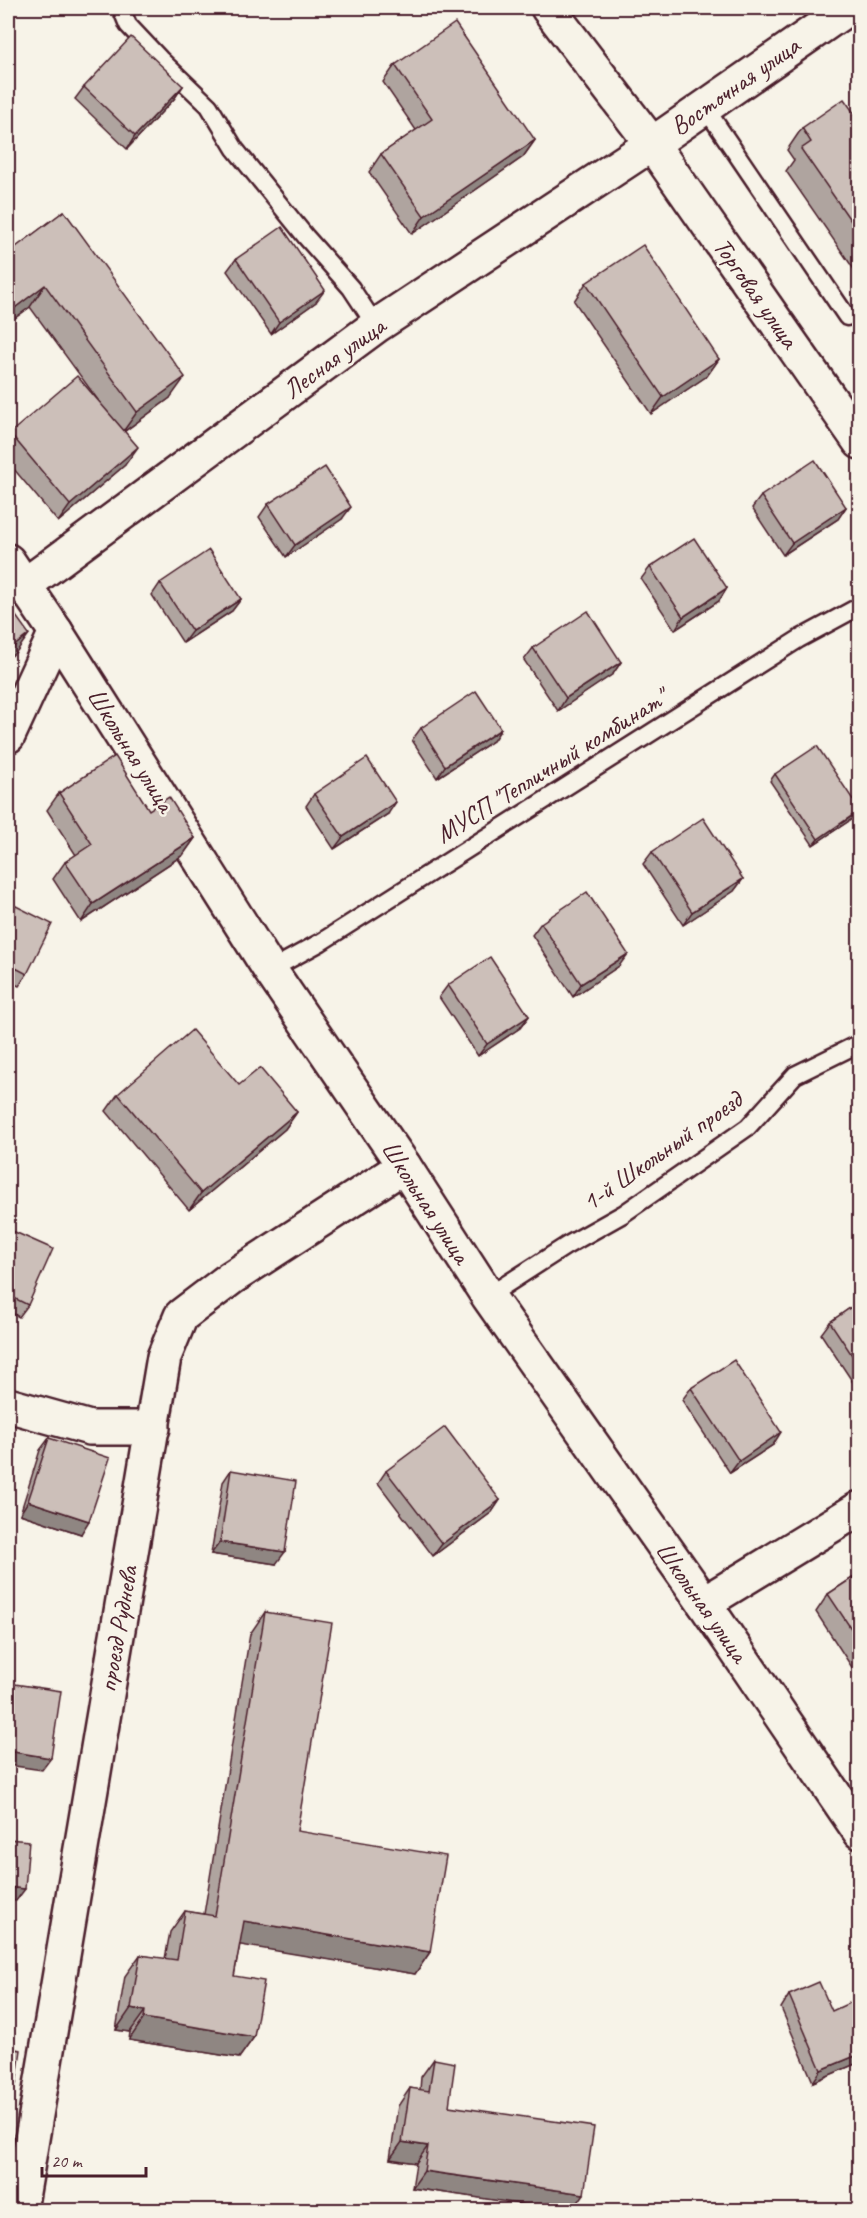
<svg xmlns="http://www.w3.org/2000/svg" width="867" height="2218" font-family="Caveat,sans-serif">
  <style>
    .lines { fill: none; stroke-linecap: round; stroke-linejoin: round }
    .lane-casing { stroke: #4a1f2b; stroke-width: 21 }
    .street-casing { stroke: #4a1f2b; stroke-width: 38 }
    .lane { stroke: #f7f3e8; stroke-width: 16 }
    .street { stroke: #f7f3e8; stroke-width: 33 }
    .wall { fill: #afa49f; stroke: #4a1f2b; stroke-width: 1.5 }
    .shaded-wall { fill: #8f8682; stroke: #4a1f2b; stroke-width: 1.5 }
    .building { fill: #ccbfb9; stroke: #4a1f2b; stroke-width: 1.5 }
    .labels { text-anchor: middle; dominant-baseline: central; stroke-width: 5; stroke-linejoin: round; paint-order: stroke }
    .street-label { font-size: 26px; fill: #4a1f2b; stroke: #f7f3e8 }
  </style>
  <rect width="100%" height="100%" fill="#f7f3e8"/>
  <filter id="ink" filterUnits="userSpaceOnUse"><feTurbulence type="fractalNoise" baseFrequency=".0167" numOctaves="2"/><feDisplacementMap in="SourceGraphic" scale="12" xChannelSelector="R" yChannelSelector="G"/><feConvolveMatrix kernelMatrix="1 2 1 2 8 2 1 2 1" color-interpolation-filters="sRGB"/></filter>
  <g filter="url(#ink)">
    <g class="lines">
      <defs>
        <g id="lane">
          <polyline points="121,8 128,25 160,59 209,106 235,149 306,237 351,288 376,326"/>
          <polyline points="704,106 847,317"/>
          <polyline points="270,970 321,942 799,639 860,606"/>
          <polyline points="488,1296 566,1246 623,1214 748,1127 795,1075 860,1043"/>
        </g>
        <g id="street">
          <polyline points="548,8 652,144 860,442"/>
          <polyline points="8,561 56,632 270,970 404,1166 488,1296 704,1603 860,1832"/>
          <polyline points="25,585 376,326 652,144 848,8"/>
          <polyline points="8,736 56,632"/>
          <polyline points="8,1405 90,1428 153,1428"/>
          <polyline points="704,1603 860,1508"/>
          <polyline points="20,2210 164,1357 181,1316 231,1278 404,1166"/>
        </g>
      </defs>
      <use href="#lane" class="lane-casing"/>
      <use href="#street" class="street-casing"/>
      <use href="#lane" class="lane"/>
      <use href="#street" class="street"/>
    </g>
    <g class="wall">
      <polygon points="395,65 535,140 523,157 412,234 369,172 381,154 416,130 383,82"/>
      <polygon points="183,86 174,99 127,149 75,99 84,87"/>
      <polygon points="860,109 860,278 786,171 794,160 787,150 802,128 854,113"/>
      <polygon points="64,211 170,398 124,432 125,465 58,522 8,462 8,436 10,433 101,404 30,307 8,323 8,253"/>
      <polygon points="236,259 316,302 271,334 227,271"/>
      <polygon points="586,283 719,359 707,376 651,414 574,301"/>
      <polygon points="761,496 846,507 838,519 783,555 752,508"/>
      <polygon points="268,504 342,519 286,557 259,517"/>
      <polygon points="650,567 727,588 719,601 675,630 641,579"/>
      <polygon points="160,583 241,599 232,611 183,643 152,595"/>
      <polygon points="533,648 621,662 613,674 558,711 524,660"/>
      <polygon points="421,728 501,729 493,741 437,778 412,740"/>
      <polygon points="775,774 855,817 813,845 770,781"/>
      <polygon points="59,793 149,810 195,838 183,855 81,922 53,879 65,862 76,855 47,810"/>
      <polygon points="314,794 388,814 334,849 306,806"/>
      <polygon points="652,852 743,879 734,891 683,925 643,864"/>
      <polygon points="8,902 27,974 19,986 8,981"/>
      <polygon points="541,923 619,966 573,997 532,935"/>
      <polygon points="448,985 529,1016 520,1028 478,1056 439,997"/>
      <polygon points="239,1085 297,1112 285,1129 189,1210 106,1111 118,1094"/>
      <polygon points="8,1229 28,1305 19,1317 8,1311"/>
      <polygon points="860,1301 860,1389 858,1390 821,1334 830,1322"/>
      <polygon points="691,1388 773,1445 730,1473 682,1400"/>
      <polygon points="49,1438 81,1534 20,1514 40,1450"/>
      <polygon points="231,1470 276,1564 211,1554 223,1482"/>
      <polygon points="386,1471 500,1500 492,1512 433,1556 378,1483"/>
      <polygon points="860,1573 860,1669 855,1672 816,1612 828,1594"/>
      <polygon points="265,1612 297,1831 430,1952 415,1974 240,1944 234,1976 254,2037 239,2058 129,2040 130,2032 116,2030 125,1976 140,1955 165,1959 170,1932 185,1911 204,1914 250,1634"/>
      <polygon points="789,1995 832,2011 860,2062 813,2082 781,2008"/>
      <polygon points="434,2059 449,2106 572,2211 412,2188 416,2163 390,2159 398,2106 410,2088 420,2090 421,2077"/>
    </g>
    <g class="shaded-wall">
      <polygon points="183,86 174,99 127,149 135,136"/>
      <polygon points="535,140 523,157 412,234 424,216"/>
      <polygon points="45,285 30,307 8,323 8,313"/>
      <polygon points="325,290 316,302 271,334 279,322"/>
      <polygon points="719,359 707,376 651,414 663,397"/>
      <polygon points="185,377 170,398 122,433 137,412"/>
      <polygon points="138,447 125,465 58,522 70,505"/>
      <polygon points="351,507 342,519 286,557 295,545"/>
      <polygon points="846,507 838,519 783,555 792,543"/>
      <polygon points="727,588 719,601 675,630 683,617"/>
      <polygon points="241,599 232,611 183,643 192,631"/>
      <polygon points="29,634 17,651 8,659 8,651"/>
      <polygon points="621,662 613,674 558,711 566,698"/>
      <polygon points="501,729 493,741 437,778 445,766"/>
      <polygon points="396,802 388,814 334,849 343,837"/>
      <polygon points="860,811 855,817 813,845 818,839"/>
      <polygon points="195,838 183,855 81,922 93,904"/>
      <polygon points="743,879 734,891 683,925 692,912"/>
      <polygon points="628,954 619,966 573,997 581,984"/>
      <polygon points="529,1016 520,1028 478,1056 487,1044"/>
      <polygon points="297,1112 285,1129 189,1210 201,1193"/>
      <polygon points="781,1432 773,1445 730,1473 739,1461"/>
      <polygon points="500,1500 492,1512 433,1556 442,1544"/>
      <polygon points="28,1501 89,1521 81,1534 20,1514"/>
      <polygon points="220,1542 285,1552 276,1564 211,1554"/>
      <polygon points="8,1751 51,1758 42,1770 8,1765"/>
      <polygon points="8,1887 25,1889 16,1901 8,1900"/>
      <polygon points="244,1921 430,1952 415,1974 229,1943"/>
      <polygon points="131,2008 145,2011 130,2032 116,2030"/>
      <polygon points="144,2018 254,2037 239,2058 129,2040"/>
      <polygon points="860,2054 860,2062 813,2082 821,2070"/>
      <polygon points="8,2083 16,2084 8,2096"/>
      <polygon points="402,2142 428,2146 416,2163 390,2159"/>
      <polygon points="424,2171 584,2194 572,2211 567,2211 412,2188"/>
    </g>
    <g class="building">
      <polygon points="455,23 535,140 424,216 381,154 432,119 395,65"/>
      <polygon points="131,37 183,86 135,136 84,87"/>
      <polygon points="844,99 854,113 860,109 860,234 801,149 811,142 802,128"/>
      <polygon points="64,211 185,377 137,412 45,285 8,313 8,253"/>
      <polygon points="282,227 325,290 279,322 236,259"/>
      <polygon points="643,245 719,359 663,397 586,283"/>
      <polygon points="77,376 138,447 70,505 10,433"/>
      <polygon points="815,460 846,507 792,543 761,496"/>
      <polygon points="325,467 351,507 295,545 268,504"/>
      <polygon points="694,538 727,588 683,617 650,567"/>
      <polygon points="209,550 241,599 192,631 160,583"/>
      <polygon points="8,605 29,634 8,651"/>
      <polygon points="588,611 621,662 566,698 533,648"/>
      <polygon points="476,691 501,729 445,766 421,728"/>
      <polygon points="817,746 860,810 818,839 775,774"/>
      <polygon points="115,756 149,810 169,797 195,838 93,904 65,862 92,844 59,793"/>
      <polygon points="367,758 396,802 343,837 314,794"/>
      <polygon points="703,818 743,879 692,912 652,852"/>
      <polygon points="587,892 628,954 581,984 541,923"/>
      <polygon points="8,902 52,924 27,974 8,964"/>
      <polygon points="490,957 529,1016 487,1044 448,985"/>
      <polygon points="192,1030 239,1085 260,1068 297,1112 201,1193 118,1094"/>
      <polygon points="8,1229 53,1249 28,1305 8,1295"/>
      <polygon points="860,1301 860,1367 830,1322"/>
      <polygon points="734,1360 781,1432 739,1461 691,1388"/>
      <polygon points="445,1427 500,1500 442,1544 386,1471"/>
      <polygon points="49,1438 110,1458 89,1521 28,1501"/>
      <polygon points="231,1470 296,1481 285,1552 220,1542"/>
      <polygon points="860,1573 860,1642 828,1594"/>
      <polygon points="265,1612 332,1623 297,1831 446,1856 430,1952 244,1921 234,1976 264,1981 254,2037 144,2018 145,2011 131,2008 140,1955 177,1960 185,1911 215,1916"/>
      <polygon points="8,1683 61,1691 51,1758 8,1751"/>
      <polygon points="8,1839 29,1841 25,1889 8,1887"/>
      <polygon points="8,1910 12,1911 8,1935"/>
      <polygon points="819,1982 832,2011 860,1998 860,2054 821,2070 789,1995"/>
      <polygon points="8,2048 21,2050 16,2084 8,2083"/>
      <polygon points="434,2059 455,2063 449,2106 594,2127 584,2194 424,2171 428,2146 402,2142 410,2088 429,2091"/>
    </g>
  </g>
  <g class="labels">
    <g class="street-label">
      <text transform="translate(735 86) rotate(-35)">Восточная улица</text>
      <text transform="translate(756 293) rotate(55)">Торговая улица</text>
      <text transform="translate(334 358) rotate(-36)">Лесная улица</text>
      <text transform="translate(131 750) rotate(58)">Школьная улица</text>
      <text transform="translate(551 766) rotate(-32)">МУСП "Тепличный комбинат"</text>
      <text transform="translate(662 1151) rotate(-35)">1-й Школьный проезд</text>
      <text transform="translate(426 1202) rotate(57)">Школьная улица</text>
      <text transform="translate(702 1602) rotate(55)">Школьная улица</text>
      <text transform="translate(118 1629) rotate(-80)">проезд Руднева</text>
    </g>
  </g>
  <rect width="867" height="2218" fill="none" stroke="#f7f3e8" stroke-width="30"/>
  <rect x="15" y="15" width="837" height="2188" fill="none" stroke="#4a1f2b" stroke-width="2" filter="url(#ink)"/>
  <path d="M42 2167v9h104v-9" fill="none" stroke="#4a1f2b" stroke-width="3"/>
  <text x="51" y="2167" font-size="18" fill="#4a1f2b" stroke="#f7f3e8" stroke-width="4.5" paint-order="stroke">20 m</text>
</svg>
